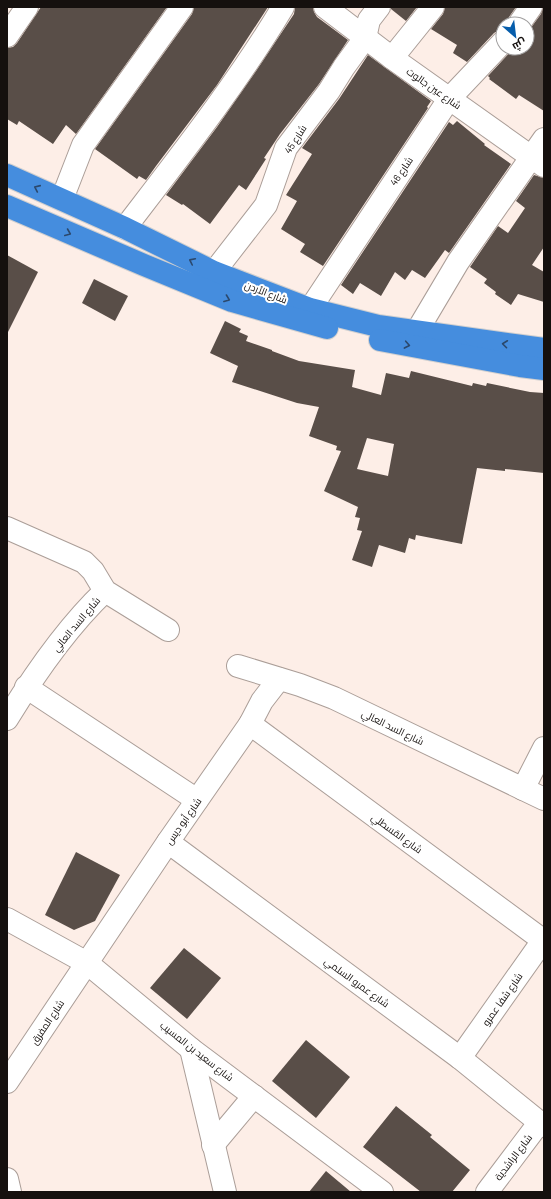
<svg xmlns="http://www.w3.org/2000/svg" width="551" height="1199" font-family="Barlow,Cairo,sans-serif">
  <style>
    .building { fill: #594e48; fill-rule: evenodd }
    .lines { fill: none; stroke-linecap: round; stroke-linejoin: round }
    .minor-casing { stroke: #ab9e98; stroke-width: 24 }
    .highway-casing { stroke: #d0cfcf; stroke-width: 24 }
    .minor { stroke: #fff; stroke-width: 22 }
    .highway { stroke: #458dde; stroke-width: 22 }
    .oneway { stroke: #2b486c }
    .labels { text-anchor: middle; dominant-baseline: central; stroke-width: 4; stroke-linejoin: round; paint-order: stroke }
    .street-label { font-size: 10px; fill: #15100e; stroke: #fff }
  </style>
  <rect width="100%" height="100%" fill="#fdeee7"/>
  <g class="building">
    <polygon points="41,7 167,7 76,134 66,125 53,144 19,121 17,125 7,119 7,48 13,47 17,43"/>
    <polygon points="194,7 268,7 217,85 156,166 146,180 139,176 137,179 95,149 192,14"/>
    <polygon points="295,7 313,7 314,12 317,17 348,40 319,84 280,134 264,158 266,159 246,190 239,185 210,224 183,204 182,205 166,195 217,127 256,71 294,14"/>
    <polygon points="391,7 417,7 406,21 391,9"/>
    <polygon points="445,7 516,7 509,17 507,24 503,24 503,30 499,30 494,33 467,62 453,53 457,45 431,29 443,14"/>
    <polygon points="543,7 544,7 544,111 519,95 516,99 489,79 490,78 488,76 514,48 527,48 527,33 541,14"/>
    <polygon points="368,55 431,101 427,107 428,108 323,266 300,252 305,244 281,229 297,201 286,195 312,154 302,148 339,99"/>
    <polygon points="457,121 485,144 484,145 511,164 449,253 445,250 425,278 412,270 405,280 395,272 381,296 360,283 353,294 341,285 449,122 453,125"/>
    <polygon points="534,175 544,178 544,247 532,265 544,272 544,302 518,294 511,305 495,294 496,292 484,283 487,279 470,267 498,226 508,233 525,208 516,201"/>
    <polygon points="7,255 38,272 7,334"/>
    <polygon points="94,279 128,296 115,321 82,303"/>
    <path d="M225,321L241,329L239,332L248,336L246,341L272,350V351L299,361L355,370L352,387L381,395L386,373L409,378L411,371L472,386L473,383L486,386L487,383L530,392L544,393V473L505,469V471L477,468L462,544L416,535L415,540L409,538L405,553L379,545L372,567L352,560L362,531L357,530L360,518L355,517L358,507L324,491L341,451L336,450L337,446L309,436L319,407L297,403L232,382L238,366L210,353ZM367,438L394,444L388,476L357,469Z"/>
    <polygon points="76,852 120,875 95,921 74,930 45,915"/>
    <polygon points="184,948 221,978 187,1019 150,988"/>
    <polygon points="306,1040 350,1077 316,1118 272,1081"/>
    <polygon points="396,1106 432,1135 430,1137 470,1170 452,1192 421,1192 363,1147"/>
    <polygon points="326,1171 351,1192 309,1192"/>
  </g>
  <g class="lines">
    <defs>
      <g id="minor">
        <polyline points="325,7 392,58 544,166"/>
        <polyline points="519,24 531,7"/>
        <polyline points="7,36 27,7"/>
        <polyline points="392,58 433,7"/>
        <polyline points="62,199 83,145 182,7"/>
        <path d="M125,228C180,156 236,85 283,7"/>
        <polyline points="214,272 266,205 286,148 329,91 344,67 365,38 369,20 379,7"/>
        <polyline points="310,309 449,99 503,42"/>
        <polyline points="417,331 458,262 544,139"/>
        <polyline points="7,528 84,562 93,571 105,591 168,630"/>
        <polyline points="238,666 300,685 334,698 544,799"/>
        <polyline points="26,687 197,800"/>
        <path d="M7,719C34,675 67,627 105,591"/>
        <polyline points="250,724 544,941"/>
        <polyline points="523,789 544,748"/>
        <polyline points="168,842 460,1058 544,1126"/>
        <polyline points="7,919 87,963 191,1049 382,1192"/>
        <polyline points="191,1049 225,1192"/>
        <polyline points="460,1058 544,939"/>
        <polyline points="7,1082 168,842 250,724 262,701 279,679"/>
        <polyline points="213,1145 254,1096"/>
        <polyline points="7,1179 10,1192"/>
        <polyline points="487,1192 539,1123"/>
      </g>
      <g id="highway">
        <polyline points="7,175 125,228 214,272 310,309 378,326 544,349"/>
        <polyline points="7,206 144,265 232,301 327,328"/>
        <polyline points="380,340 520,366 544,369"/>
      </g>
    </defs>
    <use href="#minor" class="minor-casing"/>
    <use href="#highway" class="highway-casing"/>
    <use href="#minor" class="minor"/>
    <use href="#highway" class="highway"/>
  </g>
  <defs><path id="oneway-chevron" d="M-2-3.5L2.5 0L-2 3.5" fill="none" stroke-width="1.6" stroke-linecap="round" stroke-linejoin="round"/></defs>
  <g class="oneway">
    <use href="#oneway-chevron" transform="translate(37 188) rotate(-156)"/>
    <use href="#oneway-chevron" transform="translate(68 233) rotate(23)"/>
    <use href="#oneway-chevron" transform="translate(192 261) rotate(-154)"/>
    <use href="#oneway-chevron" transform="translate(227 299) rotate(21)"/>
    <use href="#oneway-chevron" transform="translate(505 344) rotate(-173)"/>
    <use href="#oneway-chevron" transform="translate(407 345) rotate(11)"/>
  </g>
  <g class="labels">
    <g class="street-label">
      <text transform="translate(434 88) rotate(35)">شارع عين جالوت</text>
      <text transform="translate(295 139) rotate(-57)">شارع 45</text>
      <text transform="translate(401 171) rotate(-56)">شارع 46</text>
      <text transform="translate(266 292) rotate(21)">شارع الأردن</text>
      <text transform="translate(76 624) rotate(-50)">شارع السد العالي</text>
      <text transform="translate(393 727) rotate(26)">شارع السد العالي</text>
      <text transform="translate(183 821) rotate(-55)">شارع أبو ديس</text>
      <text transform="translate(397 833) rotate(36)">شارع القسطلي</text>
      <text transform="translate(357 982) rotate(36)">شارع عمرو السلمي</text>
      <text transform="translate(502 999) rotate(-55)">شارع شفا عمرو</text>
      <text transform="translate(47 1022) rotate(-56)">شارع المفرق</text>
      <text transform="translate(197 1051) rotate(38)">شارع سعيد بن المسيب</text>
      <text transform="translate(513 1157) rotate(-53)">شارع الراشدية</text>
    </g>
  </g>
  <rect width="551" height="1199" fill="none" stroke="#15100e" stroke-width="16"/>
  <g transform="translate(515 36) rotate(152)"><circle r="19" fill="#ffffff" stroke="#a19f9f"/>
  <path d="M0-3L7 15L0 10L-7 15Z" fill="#065dab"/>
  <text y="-6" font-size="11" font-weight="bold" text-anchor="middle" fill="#15100e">ش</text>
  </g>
</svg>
